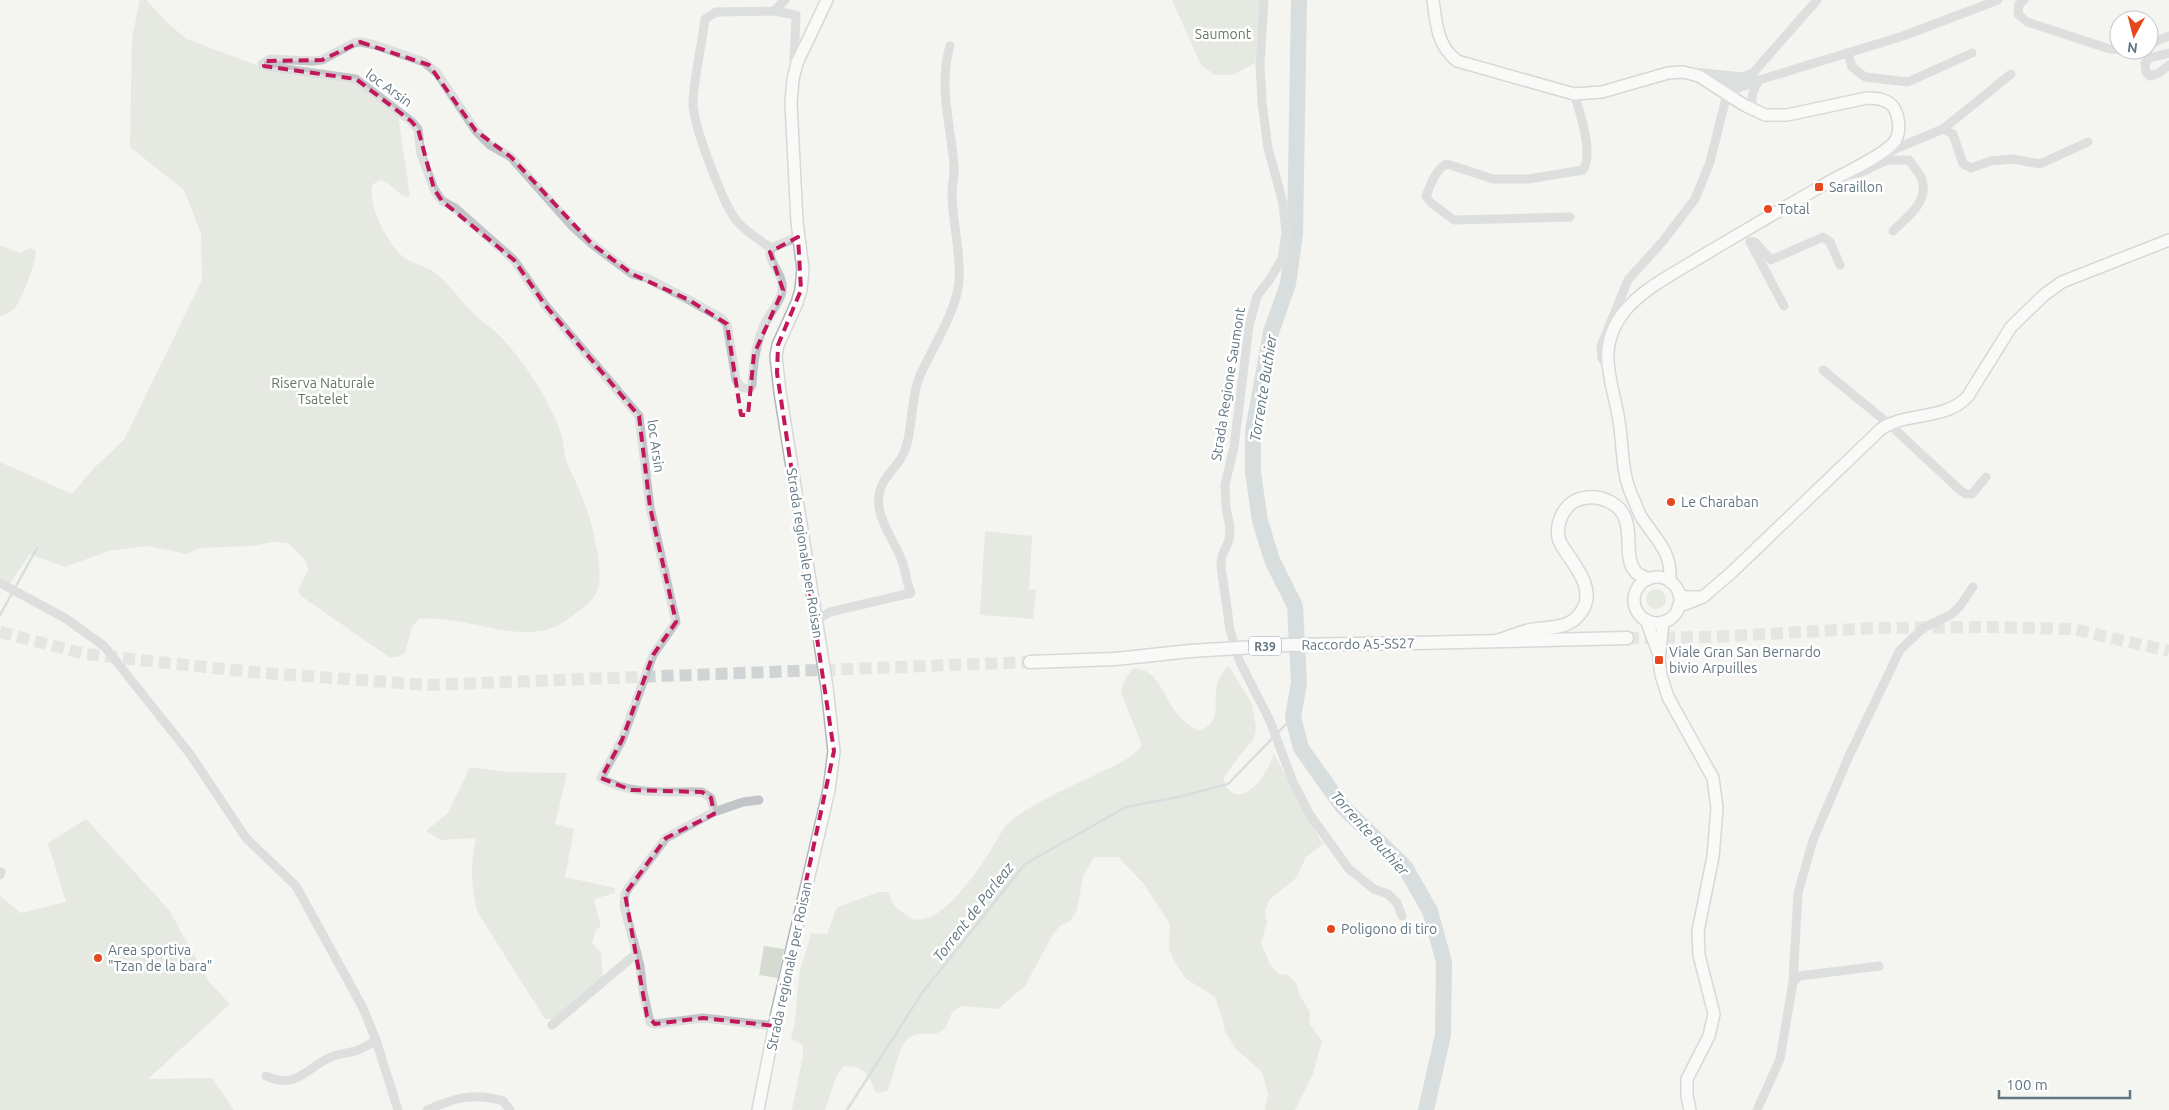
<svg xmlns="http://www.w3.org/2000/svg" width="2169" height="1110" font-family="Ubuntu,sans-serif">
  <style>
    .green { fill: #d5dbd1 }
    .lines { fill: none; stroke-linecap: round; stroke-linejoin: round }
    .stream { stroke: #b6c4c7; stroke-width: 2.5 }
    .river { stroke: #b6c4c7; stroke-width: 16 }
    .highway-tunnel { stroke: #d0d4d4; stroke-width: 12; stroke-dasharray: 12 6; stroke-linecap: butt }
    .major-casing { stroke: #b2b7ba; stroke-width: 14 }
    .highway-casing { stroke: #b4b7ba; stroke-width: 15 }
    .minor { stroke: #c1c5c8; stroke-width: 9 }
    .major { stroke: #fff; stroke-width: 11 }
    .highway { stroke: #fff; stroke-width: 12 }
    .highway-bridge-casing { stroke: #b4b7ba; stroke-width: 15; stroke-linecap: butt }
    .highway-bridge { stroke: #fff; stroke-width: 12 }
    .marked { fill: none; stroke: #c2185b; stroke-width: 4; stroke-dasharray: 10 6; stroke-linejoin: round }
    .poi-dot { fill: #e5471f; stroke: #fff; stroke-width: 2 }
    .labels { text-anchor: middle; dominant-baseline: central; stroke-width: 5; stroke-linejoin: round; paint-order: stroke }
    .shield { fill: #fff; stroke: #919ea7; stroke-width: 1 }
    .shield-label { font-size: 12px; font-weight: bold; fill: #627581 }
    .park-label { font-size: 14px; fill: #677961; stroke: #fff }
    .street-label { font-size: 14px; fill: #627581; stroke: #fff }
    .poi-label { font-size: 14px; fill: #627581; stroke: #fff; text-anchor: start }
    .water-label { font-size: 15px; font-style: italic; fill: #5e777f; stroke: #fff }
  </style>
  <rect width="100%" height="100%" fill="#f4f4f0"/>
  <g class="green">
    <path d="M140,0H146L171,26L187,39L256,65L355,82L398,114L410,196L407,197C396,194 392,183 381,180L373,184C366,203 387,241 401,255C410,264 425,265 434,272C449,283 460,300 473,313C482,322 494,329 502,338C525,363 548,398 560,430C564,440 563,453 567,463C583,497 592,518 598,556C599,568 602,581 596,593C592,602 583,608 575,614C566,621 557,627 546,630C506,639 460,615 419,619L412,627L405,653L397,657H389L301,596L298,590L308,570L306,561L288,543L273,542L252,546L200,548L187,554L148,546L109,551L65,567L30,554L10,583L0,578V462L72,494L94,468L124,440L202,280L201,234L184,190L130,147L132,37Z"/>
    <polygon points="1172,0 1260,0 1255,63 1232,75 1215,75 1201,65"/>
    <path d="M0,245L20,253L30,248L36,250C35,264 25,291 18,303C15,310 7,314 0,317Z"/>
    <polygon points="985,531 1032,536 1029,589 1036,590 1033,619 980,615"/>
    <circle cx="1656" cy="599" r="10"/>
    <path d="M1229,666L1252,704L1256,727L1254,739L1239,756L1223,779C1232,807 1255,791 1265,773C1269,767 1271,761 1274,754L1320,840L1324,843L1306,857L1296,878L1269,900L1265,911L1267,922L1261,943L1270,964L1278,974L1288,975L1297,984L1299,994L1310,1012L1309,1023L1322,1041L1313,1074L1295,1110H1265L1268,1094L1262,1072L1236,1049L1225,1032L1223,1020L1215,997L1185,978L1179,968L1173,959L1169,948L1170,924L1143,883L1118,857H1094L1083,876L1077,910L1070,921L1060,926L1053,934L1025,986L998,1009L962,1006L952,1012C941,1050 922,1023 907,1040C896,1051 895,1076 887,1091L876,1093C868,1075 866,1066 844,1066L837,1075L825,1110H792L803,1056V1045L791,1039C797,1019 796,999 799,978C801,962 808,948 811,933L827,934L837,907L879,892H889C892,906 896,907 906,915C932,937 973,877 985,859C994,847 1001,828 1013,819C1035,802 1072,786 1097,774C1113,766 1131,759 1142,746L1121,692L1124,681L1133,668C1160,669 1163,698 1179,716C1184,722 1192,726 1198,731C1233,718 1200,691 1229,666Z"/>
    <path d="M470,767L507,772L567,773L555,824L574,829L565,877L615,888V893L594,899L601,928L596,929L592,943L601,953L603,978L555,1019H545L478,913C471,888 470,864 476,838L441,840L426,831L448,813Z"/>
    <polygon points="86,819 169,910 209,982 230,1004 148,1079 212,1078 234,1110 0,1110 0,896 21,913 66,902 48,843"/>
    <polygon points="764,946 784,949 778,978 759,975"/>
  </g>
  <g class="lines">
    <g class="stream">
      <polyline points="0,615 37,548"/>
      <polyline points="847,1110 922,993 1025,864 1126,807 1183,796 1228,784 1293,717"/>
    </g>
    <polyline class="river" points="1299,0 1295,234 1288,284 1271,332 1253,431 1253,472 1260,521 1272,560 1295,606 1299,683 1293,717 1301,748 1342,806 1405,867 1430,911 1444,962 1443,1035 1426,1110"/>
    <g class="highway-tunnel">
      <polyline points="0,632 85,654 251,672 428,685 1030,662"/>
      <polyline points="1627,638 1713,637 1874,628 1990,627 2073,629 2169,651"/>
    </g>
    <defs>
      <g id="major">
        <path d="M1433,0C1436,22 1437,46 1457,61L1574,94L1602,92L1668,73L1683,72L1699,76L1744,105L1765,115H1787L1867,98C1877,98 1888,99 1894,108C1899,117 1901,132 1895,141C1886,154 1849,171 1834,179C1788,205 1743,232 1697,259C1673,274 1642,289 1624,312C1593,351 1615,385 1620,428C1623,452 1622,475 1633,498C1636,504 1638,512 1642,518C1657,541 1672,551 1670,582"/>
        <circle cx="1657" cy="600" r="23"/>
        <path d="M1703,597L1731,573L1881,429C1907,411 1946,421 1968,396L2011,327L2044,295L2062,282L2169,240"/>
        <polyline points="1678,607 1703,597 1685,597 1679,594"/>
        <polyline points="1646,620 1658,652"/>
        <polyline points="1663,622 1659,660 1661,675 1668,697 1713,778 1717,808 1713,857 1698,931 1699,955 1714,1014 1709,1036 1687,1079 1687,1096 1690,1110"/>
        <polyline points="758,1110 777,1013 829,790 834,751 827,687 780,392 776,356 778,345 797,303 801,290 803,269 797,222 791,103 793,79 797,63 827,0"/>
      </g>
      <g id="highway">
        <path d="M1497,641C1508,637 1519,633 1530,630C1550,626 1571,631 1583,609C1596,586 1571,562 1561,544C1553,529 1562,508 1575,501C1585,496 1598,496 1608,501C1641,516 1620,553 1635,571C1638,575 1644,577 1648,579"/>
        <polyline points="1415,643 1627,638"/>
        <polyline points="1030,662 1115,659"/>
      </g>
    </defs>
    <use href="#major" class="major-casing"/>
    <use href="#highway" class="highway-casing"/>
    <g class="minor">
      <polyline points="1264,0 1260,64 1262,102 1268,148 1283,203 1286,233 1282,259 1270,279 1257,296 1249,326 1234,447 1225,485 1226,508 1230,527 1229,540 1222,556 1221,566 1230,630 1239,660 1270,721 1293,782 1310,815 1349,869 1374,889 1388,894 1397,903 1402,916"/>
      <polyline points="2024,0 2019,4 2018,14 2027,22 2110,49 2133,50"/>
      <polyline points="774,11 796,15 794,61 797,63"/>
      <polyline points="2149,44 2169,36"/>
      <polyline points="1848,53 1852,67 1865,77 1908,82 1972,53"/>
      <polyline points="2169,53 2149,58 2145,63 2146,72 2150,76 2159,73 2169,65"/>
      <polyline points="1694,72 1743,77 1753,73 1817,0"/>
      <polyline points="1709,82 1726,83 1746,81"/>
      <path d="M1753,110C1750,98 1753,90 1759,80"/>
      <polyline points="1943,129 1953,134 1963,164 1971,168 1991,161 2013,159 2040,164 2088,142"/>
      <polyline points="1883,154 1943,129 2011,74"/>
      <path d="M1848,175L1862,172L1887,160H1909C1913,166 1920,173 1922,180C1929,202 1907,217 1893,231"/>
      <path d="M1570,217L1454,220L1431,203L1426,196C1430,186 1436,168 1447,164L1493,179H1528L1583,170C1594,154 1580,112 1574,94"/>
      <polyline points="1750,242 1755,242 1771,260 1823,237 1830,242 1840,265"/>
      <polyline points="1750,242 1784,306"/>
      <path d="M771,248C759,240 745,231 736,220C723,203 692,123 693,102C694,77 702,44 705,19L716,12L774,11L785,0"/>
      <polyline points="1607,367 1602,358 1601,346 1628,280 1663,241 1695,199 1710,162 1725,102 1736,89 1759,80 1903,36 1998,0"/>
      <polyline points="1823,370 1889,424 1961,491 1966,494 1972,494 1986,477"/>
      <polyline points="0,583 65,618 104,646 190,754 246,838 296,886 363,1008 376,1040 398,1110"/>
      <path d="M816,620L830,612L911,593C907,584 906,574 903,564C895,538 868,512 883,483C891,468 902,463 907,444C913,420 911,394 922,371C934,346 958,307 959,280C961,251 952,222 952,193C952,184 955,175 954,166C951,125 938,87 950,46"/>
      <polyline points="759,800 743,802 714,812 666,838 629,887 625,894 624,906 640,966 643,992 650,1022 655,1024 703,1018 775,1026"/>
      <path d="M714,812L711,798L702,792C667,791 631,796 601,778L622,740L653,655L676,622L650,507L639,416L545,305L514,260L455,208L442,201L434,189L421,154L418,129L411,121L356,79L264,66L262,64L270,59L313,61L322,60L354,43L360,42L375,45L424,62L437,73L476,131L490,145L511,157L573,227L592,244L632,274L647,278L689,300L721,318L727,324L736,380C740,386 742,390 750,388L752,385C753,363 756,341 766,321C771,311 780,303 782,291C785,274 766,262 771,248L798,237"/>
      <polyline points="0,875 1,872"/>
      <polyline points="1793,982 1799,976 1879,966"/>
      <polyline points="552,1025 637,953"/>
      <path d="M266,1076C296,1090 305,1069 329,1058C337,1053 347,1054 355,1051C363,1049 369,1044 376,1040"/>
      <path d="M427,1110C454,1098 474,1092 503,1101L510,1110"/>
      <polyline points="1757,1110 1780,1059 1793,982 1798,893 1813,840 1849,756 1900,650 1923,628 1952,614 1960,606 1973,587"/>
    </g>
    <use href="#major" class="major"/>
    <use href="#highway" class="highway"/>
    <defs>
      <polyline id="highway-bridge" points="1115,659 1190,651 1288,645 1415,643"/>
    </defs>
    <use href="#highway-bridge" class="highway-bridge-casing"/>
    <use href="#highway-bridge" class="highway-bridge"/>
  </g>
  <path d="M0 0H2169V1110H0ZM360,42L429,65L476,131L511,157L592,244L632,274L689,300L727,324L741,415H748L754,354L783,290L770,252L798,237L801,290L778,345L777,373L834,751L775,1026L703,1018L655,1024L647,1016L625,894L666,838L714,814L711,798L702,792L631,790L601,778L622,740L653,655L676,622L650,507L639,416L545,305L514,260L442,201L434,189L418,129L411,121L356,79L264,66V61L322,60Z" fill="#f4f4f0" fill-opacity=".55" fill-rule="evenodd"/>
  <path class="marked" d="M360,42L429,65L476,131L511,157L592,244L632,274L689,300L727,324L741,415H748L754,354L783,290L770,252L798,237L801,290L778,345L777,373L834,751L775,1026L703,1018L655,1024L647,1016L625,894L666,838L714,814L711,798L702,792L631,790L601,778L622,740L653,655L676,622L650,507L639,416L545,305L514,260L442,201L434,189L418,129L411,121L356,79L264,66V61L322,60Z"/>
  <g class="poi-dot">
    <rect x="1814" y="182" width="10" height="10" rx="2.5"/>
    <circle cx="1768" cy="209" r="5"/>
    <circle cx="1671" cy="502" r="5"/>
    <rect x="1654" y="655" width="10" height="10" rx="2.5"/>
    <circle cx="1331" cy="929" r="5"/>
    <circle cx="98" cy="958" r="5"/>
  </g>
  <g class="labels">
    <rect class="shield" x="1249" y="636.5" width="32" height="19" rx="4"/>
    <g class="shield-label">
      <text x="1265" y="646">R39</text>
    </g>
    <g class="park-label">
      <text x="1223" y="34">Saumont</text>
      <text x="323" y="383">Riserva Naturale<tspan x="323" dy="16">Tsatelet</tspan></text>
    </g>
    <g class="street-label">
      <text transform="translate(389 88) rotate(36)">loc Arsin</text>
      <text transform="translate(1228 384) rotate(-81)">Strada Regione Saumont</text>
      <text transform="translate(656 446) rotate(82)">loc Arsin</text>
      <text transform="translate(805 553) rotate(81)">Strada regionale per Roisan</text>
      <text transform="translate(1358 644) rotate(-1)">Raccordo A5-SS27</text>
      <text transform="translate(789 966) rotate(-78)">Strada regionale per Roisan</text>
    </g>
    <g class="poi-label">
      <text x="1829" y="187">Saraillon</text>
      <text x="1778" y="209">Total</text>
      <text x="1681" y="502">Le Charaban</text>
      <text x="1669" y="652">Viale Gran San Bernardo<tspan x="1669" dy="16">bivio Arpuilles</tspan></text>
      <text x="1341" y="929">Poligono di tiro</text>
      <text x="108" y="950">Area sportiva<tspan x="108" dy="16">"Tzan de la bara"</tspan></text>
    </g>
    <g class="water-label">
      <text transform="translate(1263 388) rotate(-81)">Torrente Buthier</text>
      <text transform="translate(1370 833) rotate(48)">Torrente Buthier</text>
      <text transform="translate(973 912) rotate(-52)">Torrent de Parleaz</text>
    </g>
  </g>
  <g transform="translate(2134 35) rotate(187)"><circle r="24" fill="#ffffff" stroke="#c0c8cd"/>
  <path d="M0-4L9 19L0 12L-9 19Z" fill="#e5471f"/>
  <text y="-8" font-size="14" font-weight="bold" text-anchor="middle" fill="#627581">N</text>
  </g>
  <path d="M1999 1090v8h131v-8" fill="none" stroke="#627581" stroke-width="2.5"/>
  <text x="2006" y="1090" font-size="15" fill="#627581" stroke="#ffffff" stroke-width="4" paint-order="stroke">100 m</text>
</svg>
